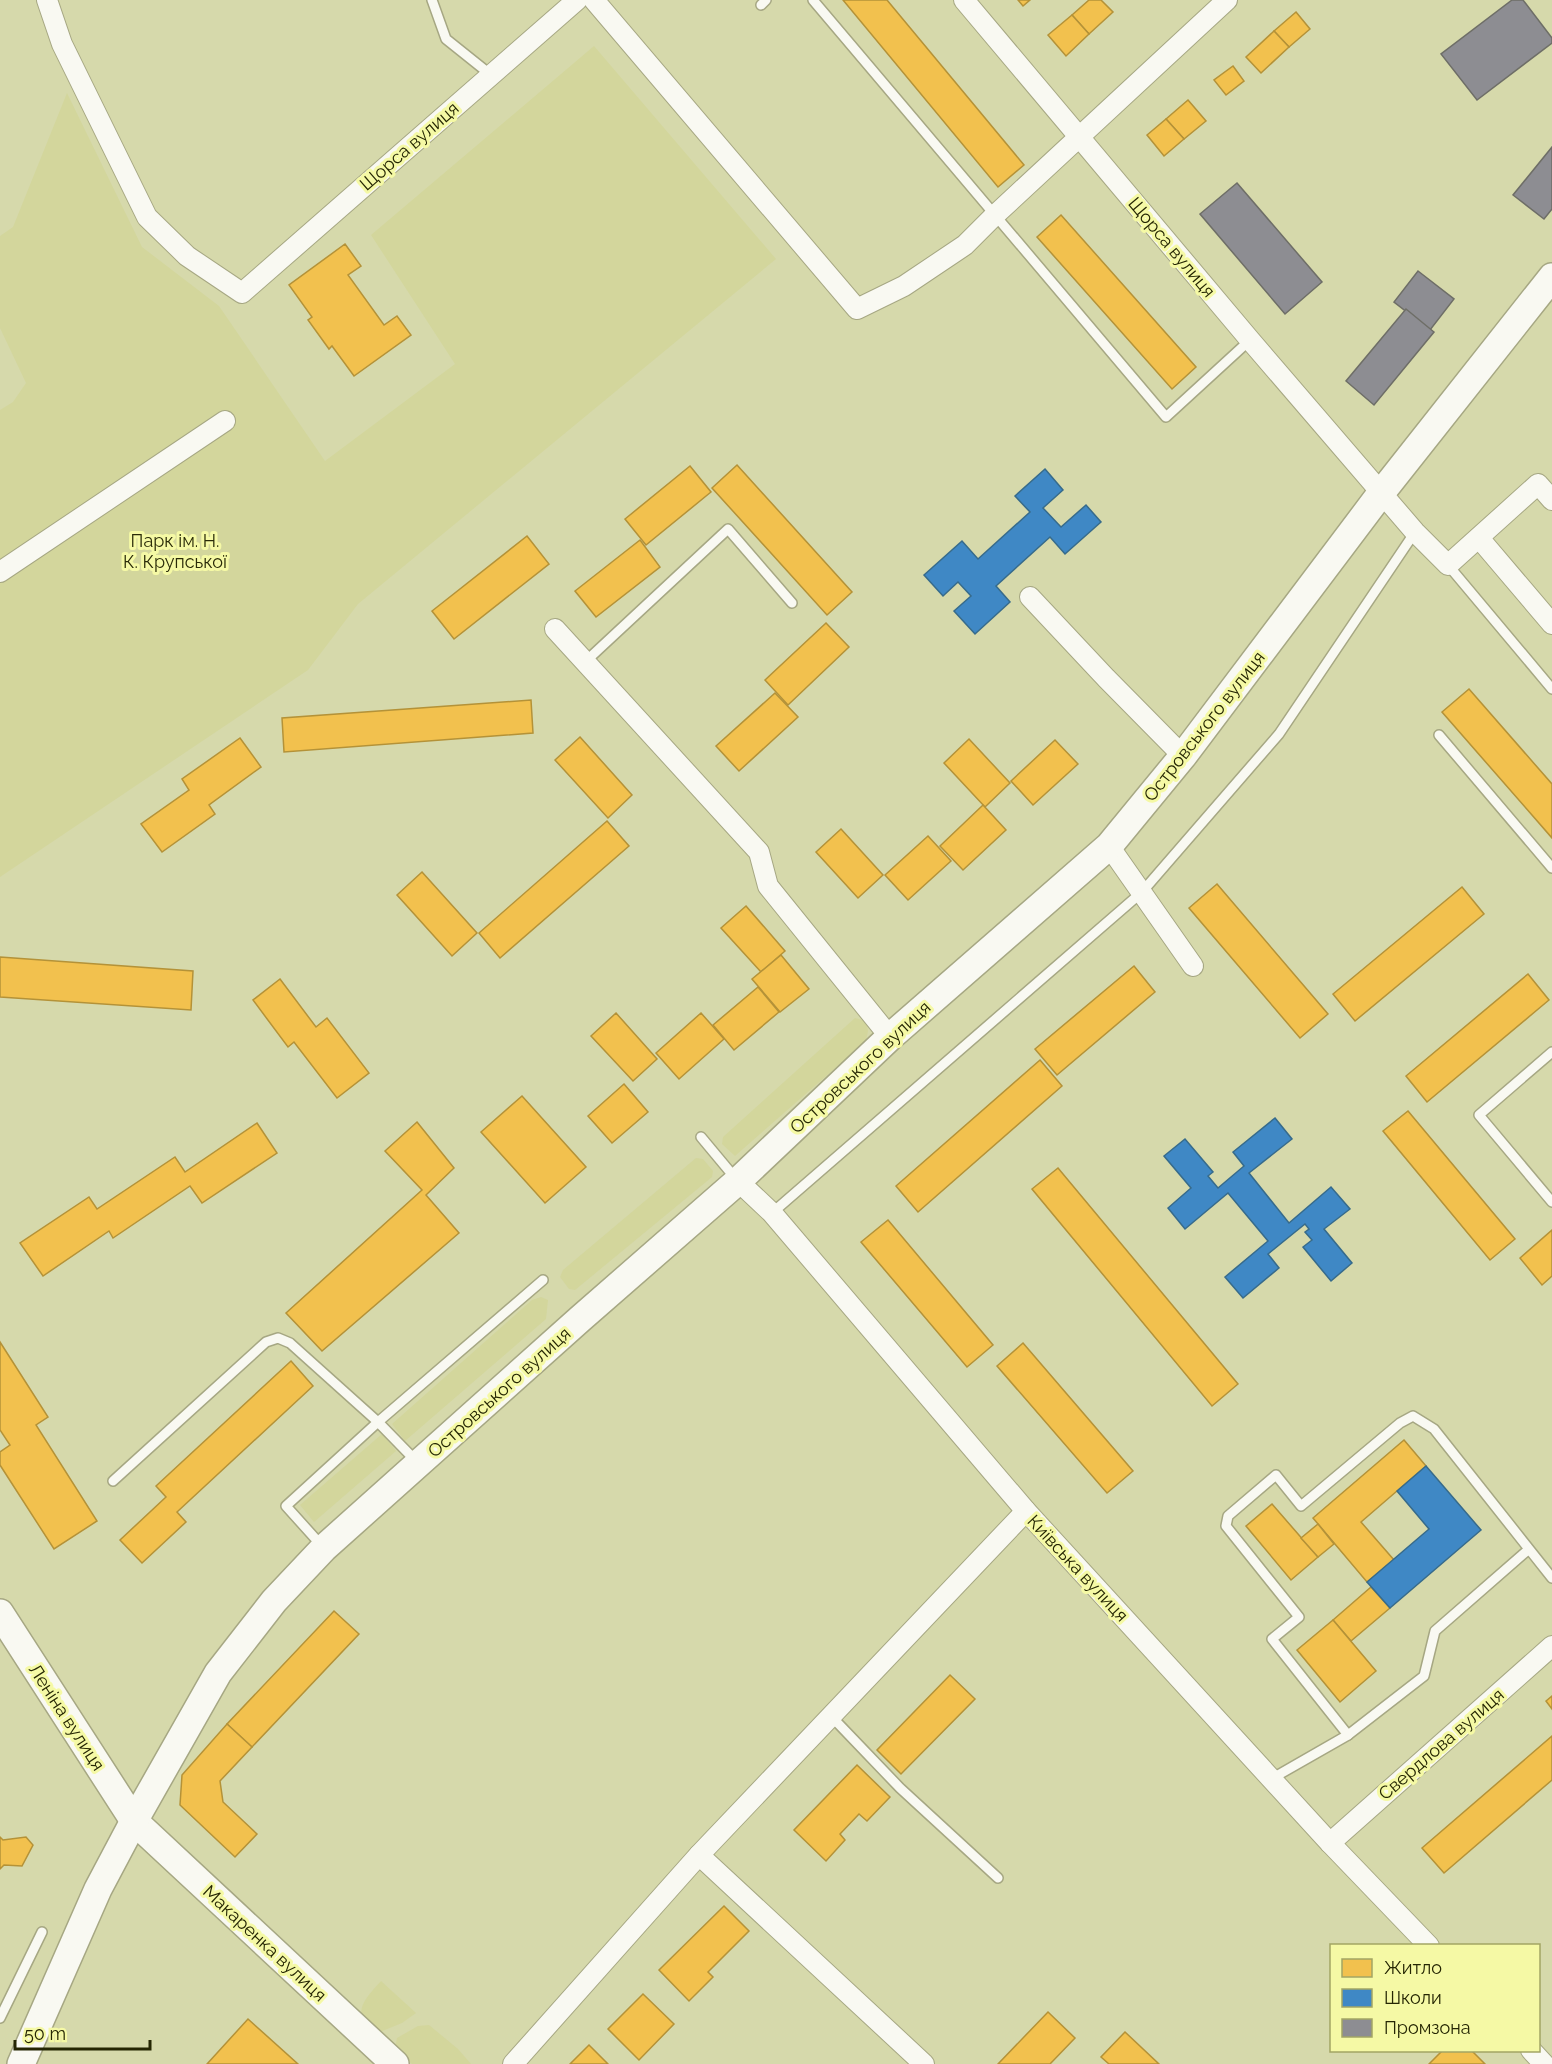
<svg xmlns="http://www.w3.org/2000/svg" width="1552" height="2064" font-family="Raleway,sans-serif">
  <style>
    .green { fill: #d3d69c }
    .homes { fill: #f2c14e; stroke: #b49238; stroke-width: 1.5 }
    .schools { fill: #3f88c5; stroke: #376b8b; stroke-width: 1.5 }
    .industry { fill: #8d8d92; stroke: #6e6e67; stroke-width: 1.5 }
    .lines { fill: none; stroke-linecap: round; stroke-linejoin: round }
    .lane-casing { stroke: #a6a783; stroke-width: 12 }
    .street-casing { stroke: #a6a783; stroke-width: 22 }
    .secondary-casing { stroke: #a6a783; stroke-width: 30 }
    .lane { stroke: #f9f9f2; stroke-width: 9 }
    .street { stroke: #f9f9f2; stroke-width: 20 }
    .secondary { stroke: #f9f9f2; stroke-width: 27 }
    .labels { text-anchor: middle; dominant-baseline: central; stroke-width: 6; stroke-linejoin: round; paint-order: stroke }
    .street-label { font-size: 18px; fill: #252603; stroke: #f5f9a5 }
    .park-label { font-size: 18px; fill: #2a2b08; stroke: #f5f9a5 }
  </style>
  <rect width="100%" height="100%" fill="#d6d9ab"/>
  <g class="green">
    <polygon points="594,46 776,259 358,604 308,670 0,877 0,410 13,402 26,383 0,328 0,236 13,227 67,93 142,247 219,306 325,461 455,364 371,235"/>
    <polygon points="855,1018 866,1021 868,1031 866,1041 735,1156 722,1144 723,1137"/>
    <polygon points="696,1158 703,1159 713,1171 712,1177 575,1290 569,1289 560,1277 563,1270"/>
    <polygon points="541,1297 548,1300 546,1319 405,1441 392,1424 532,1300"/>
    <polygon points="382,1434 396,1451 314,1522 300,1505"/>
    <path d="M381,1981L416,2013L402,2023L380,2032C375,2027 365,2021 362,2015C358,2004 375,1988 381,1981Z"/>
    <polygon points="429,2025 458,2049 471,2064 412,2064 395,2049 397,2038 418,2026"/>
  </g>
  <g class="homes">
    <polygon points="843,0 887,0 1024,165 998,187"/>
    <polygon points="1018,0 1030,0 1023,6"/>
    <polygon points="1089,0 1101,0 1113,12 1089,34 1072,15"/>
    <polygon points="1296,12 1310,29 1289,47 1274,31"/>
    <polygon points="1072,15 1089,34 1066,56 1048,35"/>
    <polygon points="1274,31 1289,47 1261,73 1246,57"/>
    <polygon points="1233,66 1244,81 1226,95 1214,80"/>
    <polygon points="1188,100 1206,121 1184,139 1166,119"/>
    <polygon points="1166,119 1184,139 1164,156 1147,135"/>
    <polygon points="1061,215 1196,367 1172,389 1037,237"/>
    <polygon points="345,244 361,266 348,275 384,325 397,316 411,335 354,376 332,346 329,349 308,320 312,317 289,285"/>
    <polygon points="737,465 852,592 827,615 712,488"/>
    <polygon points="690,466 711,492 646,545 625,519"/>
    <polygon points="527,536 549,564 454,639 432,611"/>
    <polygon points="640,540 660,567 596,617 575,591"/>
    <polygon points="826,623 849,647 788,705 765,680"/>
    <polygon points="1469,689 1552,784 1552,838 1442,712"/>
    <polygon points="775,693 798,717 739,771 716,746"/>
    <polygon points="531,700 533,733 284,752 282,718"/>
    <polygon points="580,737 632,795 608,818 555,760"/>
    <polygon points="240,738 261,767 209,805 215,814 162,852 141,824 189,790 182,779"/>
    <polygon points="969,739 1010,783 985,807 944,763"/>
    <polygon points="1055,740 1078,764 1033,805 1011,781"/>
    <polygon points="983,805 1006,830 963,870 940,846"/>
    <polygon points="607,821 629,846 500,958 479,933"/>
    <polygon points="841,829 883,875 858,898 816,852"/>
    <polygon points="928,836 951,861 908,900 885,875"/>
    <polygon points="422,872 477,933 452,956 397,895"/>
    <polygon points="1217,884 1328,1014 1300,1038 1189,908"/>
    <polygon points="1462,887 1484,914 1355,1021 1333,994"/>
    <polygon points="746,906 785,951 761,972 721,928"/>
    <polygon points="781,955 809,989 780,1012 752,979"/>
    <polygon points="0,957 193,971 191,1010 0,997"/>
    <polygon points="1134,966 1155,992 1057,1075 1035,1049"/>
    <polygon points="1528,974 1549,1000 1427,1102 1406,1076"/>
    <polygon points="280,979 316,1027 327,1018 369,1073 337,1098 294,1042 288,1047 253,1000"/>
    <polygon points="758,987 779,1012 734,1050 713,1025"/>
    <polygon points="616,1013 657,1059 633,1081 591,1036"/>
    <polygon points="701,1013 724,1039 679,1079 656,1053"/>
    <polygon points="1040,1060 1062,1086 918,1212 896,1186"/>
    <polygon points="624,1084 648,1112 612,1143 588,1116"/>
    <polygon points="522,1096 586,1167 545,1203 481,1132"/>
    <polygon points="1408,1111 1515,1239 1490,1260 1383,1131"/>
    <polygon points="417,1122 454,1168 426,1195 459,1233 322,1351 286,1313 422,1190 385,1151"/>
    <polygon points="257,1123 277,1153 202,1203 190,1186 113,1238 109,1231 43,1276 20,1243 89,1197 97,1209 175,1157 185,1172"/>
    <polygon points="1058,1168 1238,1384 1212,1406 1032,1189"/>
    <polygon points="888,1220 993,1345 967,1367 861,1242"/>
    <polygon points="1552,1230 1552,1276 1542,1285 1520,1258"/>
    <polygon points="0,1342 48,1417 36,1425 97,1521 54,1549 0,1465 0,1452 10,1445 0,1430"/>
    <polygon points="1023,1343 1133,1471 1107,1493 997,1366"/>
    <polygon points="291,1361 313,1386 177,1512 186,1522 142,1563 120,1540 166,1497 156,1486"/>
    <polygon points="1404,1440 1426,1466 1361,1522 1394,1560 1367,1582 1313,1518"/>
    <polygon points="1272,1504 1318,1557 1291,1580 1246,1526"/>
    <polygon points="1318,1524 1334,1544 1318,1557 1301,1538"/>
    <polygon points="1371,1587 1390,1608 1351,1641 1333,1620"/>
    <polygon points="334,1611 359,1634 252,1747 227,1724"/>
    <polygon points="1333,1620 1376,1671 1340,1702 1297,1650"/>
    <polygon points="950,1675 975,1699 901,1774 877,1750"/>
    <polygon points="1552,1696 1552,1709 1546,1701"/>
    <polygon points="227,1724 252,1747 220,1781 223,1802 257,1834 235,1857 180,1805 182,1775"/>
    <polygon points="1552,1736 1552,1780 1444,1873 1422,1848"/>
    <polygon points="857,1765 890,1797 867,1821 859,1814 840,1834 845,1840 826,1861 794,1830"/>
    <polygon points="0,1837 3,1840 26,1837 33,1845 22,1866 4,1865 0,1869"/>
    <polygon points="724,1906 749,1931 708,1972 713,1977 689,2001 659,1970"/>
    <polygon points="643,1994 674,2024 639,2060 608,2029"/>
    <polygon points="1048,2012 1075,2038 1050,2064 998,2064"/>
    <polygon points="248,2019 298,2064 207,2064"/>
    <polygon points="1125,2032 1159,2064 1109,2064 1101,2057"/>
    <polygon points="589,2045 608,2064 570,2064"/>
    <polygon points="1443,2050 1471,2050 1485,2064 1429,2064"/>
  </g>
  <g class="schools">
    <polygon points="1045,469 1063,490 1043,508 1061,527 1086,505 1101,522 1065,554 1050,537 996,586 1010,602 975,634 954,611 971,596 958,582 943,596 924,575 962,541 978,559 1030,512 1015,496"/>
    <polygon points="1275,1118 1292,1139 1249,1173 1289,1223 1331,1187 1350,1209 1324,1229 1352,1263 1331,1281 1303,1247 1312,1240 1305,1232 1309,1229 1305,1224 1268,1254 1279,1268 1243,1298 1225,1277 1268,1241 1228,1193 1185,1229 1168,1208 1191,1188 1164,1156 1185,1139 1213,1172 1208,1176 1218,1188 1244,1166 1233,1152"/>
    <polygon points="1426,1466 1481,1530 1390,1608 1367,1582 1429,1529 1397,1491"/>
  </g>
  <g class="industry">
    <polygon points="1512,0 1523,0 1552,38 1552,43 1477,100 1441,54"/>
    <polygon points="1552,147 1552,209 1544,219 1513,195"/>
    <polygon points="1237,183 1322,282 1285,314 1200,214"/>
    <polygon points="1418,271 1454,299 1430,330 1394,302"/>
    <polygon points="1406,309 1434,332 1374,405 1346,381"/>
  </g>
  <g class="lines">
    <defs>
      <g id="lane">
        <polyline points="432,0 446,39 491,75"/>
        <polyline points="813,0 1166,417 1250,340"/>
        <polyline points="761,5 766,0"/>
        <polyline points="1448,565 1552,689"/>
        <polyline points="585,662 728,529 792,603"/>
        <polyline points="1439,735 1552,868"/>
        <polyline points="1552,1052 1479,1115 1552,1202"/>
        <polyline points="701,1137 736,1179"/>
        <polyline points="772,1213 1142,892 1279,734 1415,532"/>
        <polyline points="113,1481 266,1342 278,1338 290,1343 378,1422 417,1462"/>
        <polyline points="322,1546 286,1506 378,1422 543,1280"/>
        <polyline points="1529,1549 1435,1631 1424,1676 1348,1735 1272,1639 1299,1617 1226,1526 1228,1516 1276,1475 1301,1506 1400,1423 1413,1416 1434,1429 1552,1578"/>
        <polyline points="831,1716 900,1788 998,1878"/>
        <polyline points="1271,1779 1348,1735"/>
        <polyline points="0,2018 42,1932"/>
      </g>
      <g id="street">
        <polyline points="47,0 62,44 147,217 187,256 242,293 577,0"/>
        <polyline points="594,0 857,309 904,286 965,245 994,216 1227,0"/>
        <polyline points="964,0 1250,340 1415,532 1448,565 1538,484 1552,500"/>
        <polyline points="1479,538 1552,624"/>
        <polyline points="0,572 225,421"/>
        <polyline points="1030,597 1106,678 1183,756"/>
        <polyline points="555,629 759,852 768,886 890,1037"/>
        <polyline points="1109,846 1193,966"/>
        <polyline points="738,1181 772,1213 1026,1511 1330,1843 1429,1946"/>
        <polyline points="1330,1843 1552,1646"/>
        <polyline points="699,1855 924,2064"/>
        <polyline points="1531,2050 1544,2064"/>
        <polyline points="513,2064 699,1855 1026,1511"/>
      </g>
      <g id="secondary">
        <polyline points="0,1613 134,1821 395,2064"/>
        <polyline points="21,2064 98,1889 134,1821 218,1673 274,1601 324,1548 580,1319 738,1181 890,1037 1109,846 1183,756 1382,492 1552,277"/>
      </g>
    </defs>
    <use href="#lane" class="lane-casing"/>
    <use href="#street" class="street-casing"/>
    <use href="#secondary" class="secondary-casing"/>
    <use href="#lane" class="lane"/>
    <use href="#street" class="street"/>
    <use href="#secondary" class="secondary"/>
  </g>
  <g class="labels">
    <g class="street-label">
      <text transform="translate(409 146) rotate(-41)">Щорса вулиця</text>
      <text transform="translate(1172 247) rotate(50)">Щорса вулиця</text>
      <text transform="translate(1204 726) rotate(-52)">Островського вулиця</text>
      <text transform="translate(860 1067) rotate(-43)">Островського вулиця</text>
      <text transform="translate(499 1392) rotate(-42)">Островського вулиця</text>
      <text transform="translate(1078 1568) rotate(47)">Київська вулиця</text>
      <text transform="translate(67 1717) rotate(57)">Леніна вулиця</text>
      <text transform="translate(1441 1744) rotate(-41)">Свердлова вулиця</text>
      <text transform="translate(265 1943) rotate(43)">Макаренка вулиця</text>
    </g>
    <g class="park-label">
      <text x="175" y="540">Парк ім. Н.<tspan x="175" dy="21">К. Крупської</tspan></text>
    </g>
  </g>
  <rect x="1330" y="1944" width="210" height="108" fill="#f5f9a5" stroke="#a2a564" stroke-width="1.5"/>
  <rect x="1342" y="1959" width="30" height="18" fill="#f2c14e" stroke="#a2a564" stroke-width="1.5"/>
  <text x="1384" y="1974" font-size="18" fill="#252603">Житло</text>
  <rect x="1342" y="1989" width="30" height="18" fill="#3f88c5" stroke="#a2a564" stroke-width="1.5"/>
  <text x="1384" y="2004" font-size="18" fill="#252603">Школи</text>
  <rect x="1342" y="2019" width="30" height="18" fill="#8d8d92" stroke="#a2a564" stroke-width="1.5"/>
  <text x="1384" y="2034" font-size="18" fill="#252603">Промзона</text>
  <path d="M15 2040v9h135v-9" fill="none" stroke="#252603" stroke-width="3"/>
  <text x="24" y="2040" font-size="18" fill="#252603" stroke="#f5f9a5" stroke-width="4.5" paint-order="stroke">50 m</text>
</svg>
